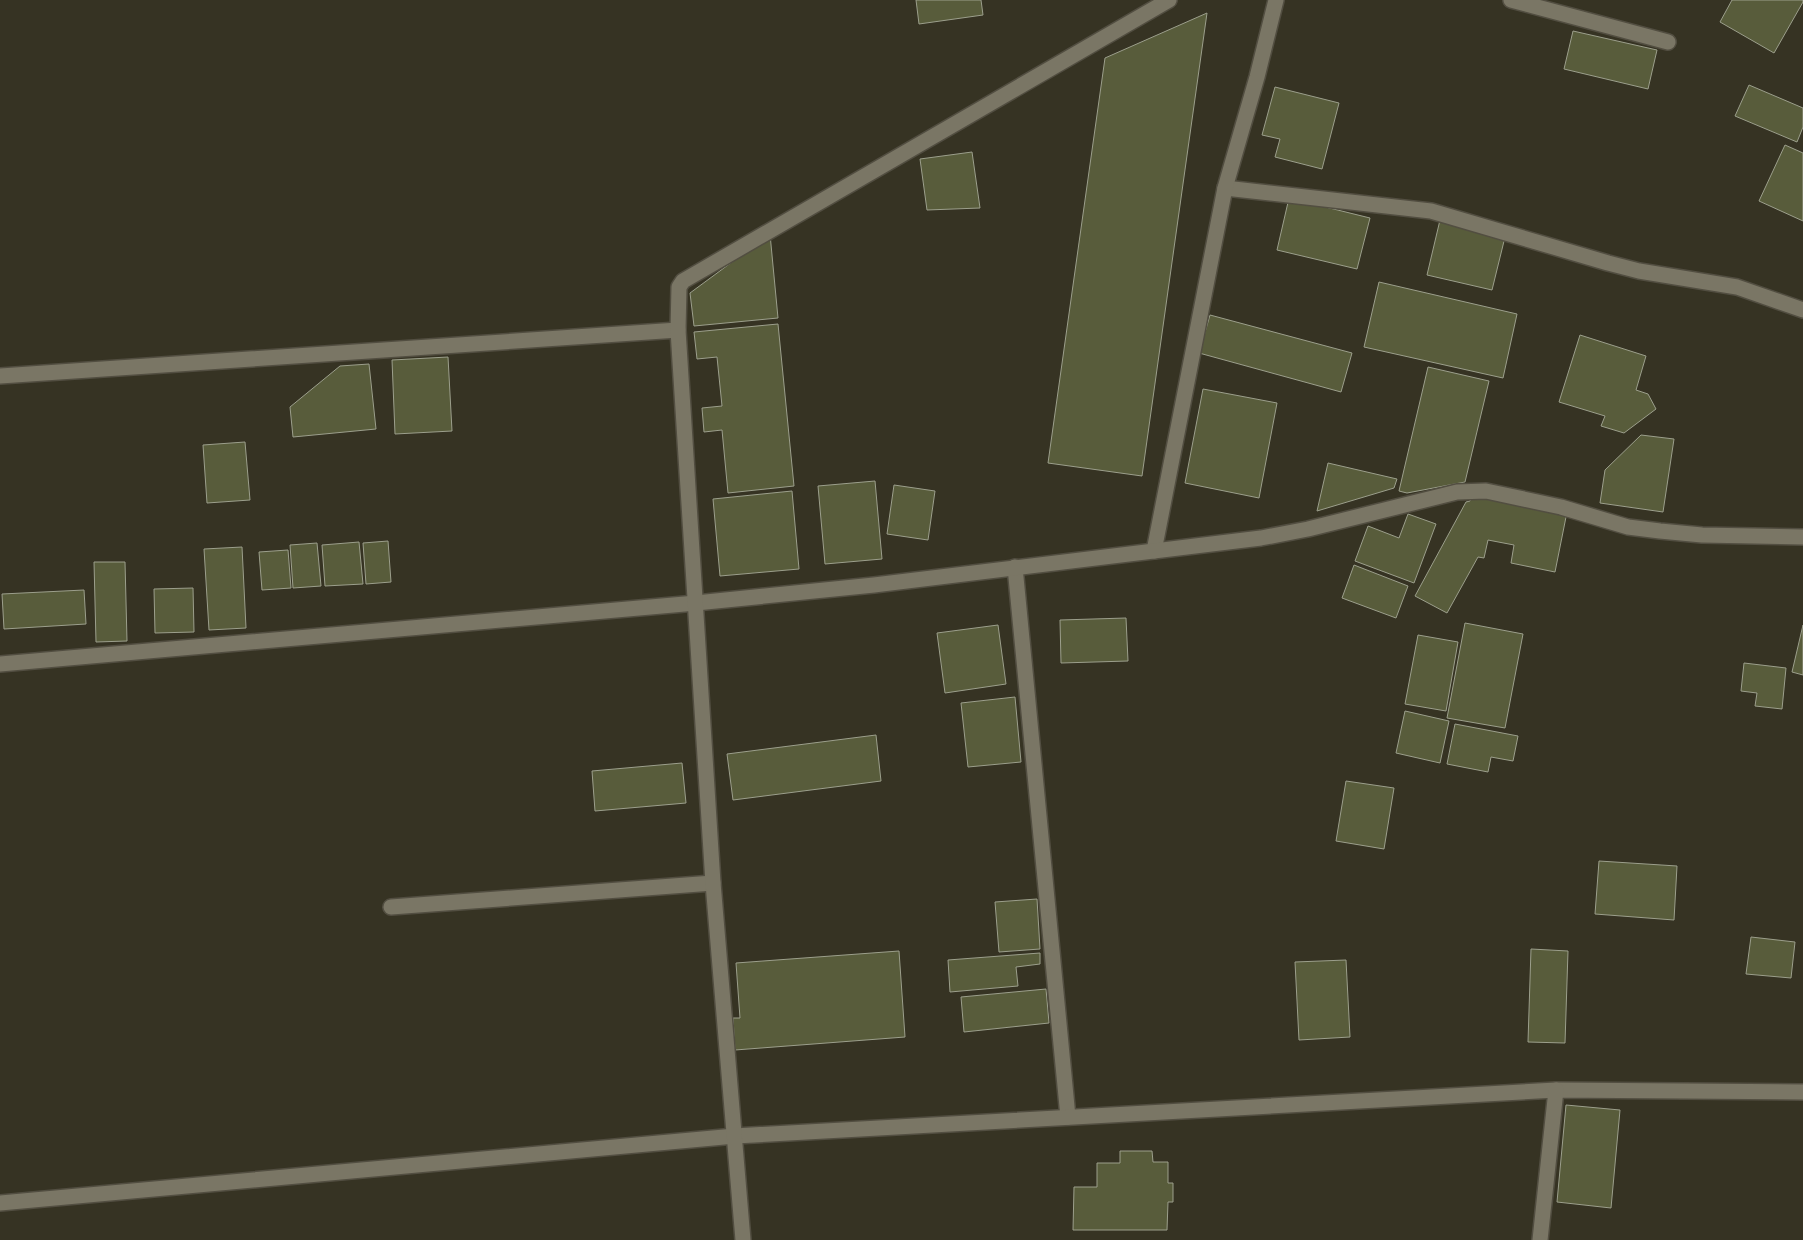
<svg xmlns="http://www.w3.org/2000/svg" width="1803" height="1240" font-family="Lato,sans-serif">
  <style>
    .building { fill: #585c3b; stroke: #9c9f8c }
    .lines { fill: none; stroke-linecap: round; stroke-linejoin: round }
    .minor-casing { stroke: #524e41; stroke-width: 18 }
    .minor { stroke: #7a7665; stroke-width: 15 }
  </style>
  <rect width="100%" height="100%" fill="#363323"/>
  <g class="building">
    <polygon points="916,0 981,0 983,15 919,24"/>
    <polygon points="1732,0 1803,0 1803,2 1774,53 1720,22"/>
    <polygon points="1207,13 1142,476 1048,463 1105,58"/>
    <polygon points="1573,31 1657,50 1648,89 1564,69"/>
    <polygon points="1749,85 1803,108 1803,127 1797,142 1735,116"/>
    <polygon points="1275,87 1339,103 1322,169 1275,157 1280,139 1262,135"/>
    <polygon points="1785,145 1803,153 1803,221 1759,201"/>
    <polygon points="972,152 980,208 927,210 920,159"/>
    <polygon points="1289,198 1370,218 1357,269 1277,250"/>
    <polygon points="1440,220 1505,237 1492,290 1427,275"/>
    <polygon points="770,234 778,318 694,326 690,293"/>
    <polygon points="1379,282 1517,314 1503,378 1364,347"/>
    <polygon points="1210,315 1352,353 1341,392 1199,353"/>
    <polygon points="778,324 794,486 728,493 722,430 704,432 702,408 722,406 717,357 697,359 694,332"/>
    <polygon points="1580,335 1646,356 1636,390 1648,394 1656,409 1624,433 1601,426 1605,416 1559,402"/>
    <polygon points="448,357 452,431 395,434 392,360"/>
    <polygon points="369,364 376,429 293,437 290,407 340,366"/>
    <polygon points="1428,367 1489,381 1465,482 1407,493 1399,491"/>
    <polygon points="1203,389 1277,403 1259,498 1185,483"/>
    <polygon points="1641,435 1674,439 1663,512 1600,503 1605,470"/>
    <polygon points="245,442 250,500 207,503 203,445"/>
    <polygon points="1328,463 1397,479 1394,488 1317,511"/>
    <polygon points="875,481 882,559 825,564 818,486"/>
    <polygon points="894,485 935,491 928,540 887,534"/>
    <polygon points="792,491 799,569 720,576 713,499"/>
    <polygon points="1472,493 1567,512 1555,572 1511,563 1514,545 1488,540 1484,558 1478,557 1447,613 1415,596 1466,502 1470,501"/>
    <polygon points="1408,514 1436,524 1414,583 1355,561 1368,526 1399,538"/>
    <polygon points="388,541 391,582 366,584 363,543"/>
    <polygon points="359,542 363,584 325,586 322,545"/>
    <polygon points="317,543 321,586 293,588 290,545"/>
    <polygon points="242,547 246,628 209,630 204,549"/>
    <polygon points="288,550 291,588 262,590 259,552"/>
    <polygon points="94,562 125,562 127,641 96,642"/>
    <polygon points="1354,565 1408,586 1396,618 1342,598"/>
    <polygon points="193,588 194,632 155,633 154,589"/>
    <polygon points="84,590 86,624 4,629 2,594"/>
    <polygon points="1126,618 1128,661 1061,663 1060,620"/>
    <polygon points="1465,623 1523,634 1505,728 1447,718"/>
    <polygon points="998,625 1006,684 945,693 937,633"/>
    <polygon points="1803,625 1803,675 1792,672"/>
    <polygon points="1418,635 1458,642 1446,711 1405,704"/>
    <polygon points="1744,663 1786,668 1782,709 1755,706 1757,693 1741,691"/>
    <polygon points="1015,697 1021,762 968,767 961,703"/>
    <polygon points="1405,711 1449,721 1440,763 1396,753"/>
    <polygon points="1455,724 1518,736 1513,761 1491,757 1488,772 1447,764"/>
    <polygon points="876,735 881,781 733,800 727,754"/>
    <polygon points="682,763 686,803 595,811 592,771"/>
    <polygon points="1346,781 1394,788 1384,849 1336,841"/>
    <polygon points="1599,861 1677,866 1674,920 1595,914"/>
    <polygon points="1037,899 1040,949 999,952 995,902"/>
    <polygon points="1751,937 1795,942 1791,978 1746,974"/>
    <polygon points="1531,949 1568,951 1565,1043 1528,1042"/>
    <polygon points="899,951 905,1037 735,1050 733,1018 740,1018 736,963"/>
    <polygon points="1040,953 1040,964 1016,967 1018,986 950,992 948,960"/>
    <polygon points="1346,960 1350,1037 1299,1040 1295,962"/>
    <polygon points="1046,989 1049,1023 964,1032 961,997"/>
    <polygon points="1566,1105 1620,1110 1611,1208 1557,1202"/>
    <polygon points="1120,1151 1152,1151 1153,1162 1168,1162 1168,1183 1173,1183 1173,1202 1168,1202 1167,1230 1073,1230 1074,1187 1097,1187 1097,1163 1120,1163"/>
  </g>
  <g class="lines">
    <defs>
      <g id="minor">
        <polyline points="1511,0 1668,42"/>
        <polyline points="1225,188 1431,211 1608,263 1639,271 1737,287 1803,310"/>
        <polyline points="0,376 678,330"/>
        <polyline points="1154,551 1225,188 1257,77 1276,0"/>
        <polyline points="1015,567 1068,1117"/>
        <polyline points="0,664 696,603 874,585 1261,538 1308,529 1457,492 1486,491 1561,507 1628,527 1660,531 1702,535 1803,537"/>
        <polyline points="391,907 713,883"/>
        <polyline points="0,1203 735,1136 1556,1090 1803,1092"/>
        <polyline points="743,1240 713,883 678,330 679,287 683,281 1169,0"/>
        <polyline points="1540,1240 1556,1090"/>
      </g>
    </defs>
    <use href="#minor" class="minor-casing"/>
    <use href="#minor" class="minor"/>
  </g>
</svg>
